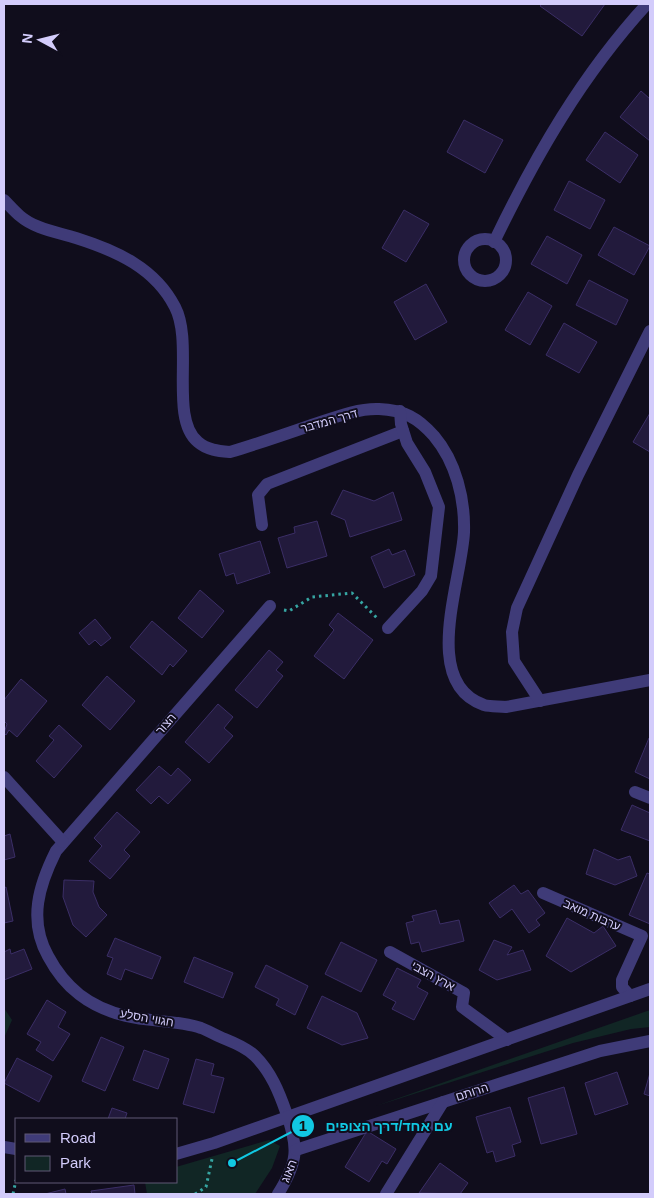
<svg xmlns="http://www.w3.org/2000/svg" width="654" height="1198" font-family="Arial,'Noto Sans Hebrew',sans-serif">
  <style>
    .green { fill: #112625 }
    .building { fill: #221a3c; stroke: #3b2e66 }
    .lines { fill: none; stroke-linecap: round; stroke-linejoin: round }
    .path { stroke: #36a5a2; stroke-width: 3; stroke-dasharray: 2.5 4; stroke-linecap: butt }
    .minor { stroke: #3f3b78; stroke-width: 12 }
    .labels { text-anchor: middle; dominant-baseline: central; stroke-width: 4; stroke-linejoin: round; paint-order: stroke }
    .street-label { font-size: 12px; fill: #d3ccfb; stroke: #100d1c }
    .leader { fill: none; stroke: #11c8e2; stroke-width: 2 }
    .callout-dot { fill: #11c8e2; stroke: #100d1c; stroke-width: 2 }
    .mark-label { font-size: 15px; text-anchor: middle; font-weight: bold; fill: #111 }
    .callout-label { font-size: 14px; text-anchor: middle; font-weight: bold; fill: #11c8e2; stroke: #100d1c; stroke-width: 4; stroke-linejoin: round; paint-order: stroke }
  </style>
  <rect width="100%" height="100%" fill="#100d1c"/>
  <g class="green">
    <polygon points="4,1008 12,1020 4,1038"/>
    <polygon points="650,1010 650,1027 631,1029 573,1043 376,1106"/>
    <polygon points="269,1140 280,1146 272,1168 255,1194 147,1194 145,1182 176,1182 176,1167"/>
  </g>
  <g class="building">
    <polygon points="542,4 605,4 582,36 540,6"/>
    <polygon points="641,91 650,99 650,141 620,117"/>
    <polygon points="464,120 503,140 485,173 447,152"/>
    <polygon points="605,132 638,155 620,183 586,160"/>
    <polygon points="569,181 605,200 590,229 554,210"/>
    <polygon points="404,210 429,224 406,262 382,248"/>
    <polygon points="614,227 650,246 634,275 598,255"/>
    <polygon points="547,236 582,255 567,284 531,264"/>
    <polygon points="589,280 628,300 616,325 576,305"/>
    <polygon points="426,284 447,322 415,340 394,302"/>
    <polygon points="528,292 552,306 530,345 505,330"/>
    <polygon points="564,323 597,342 579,373 546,355"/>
    <polygon points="650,413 650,452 633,442"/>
    <polygon points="343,490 374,501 393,492 402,520 350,537 345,520 331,514"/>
    <polygon points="317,521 327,556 287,568 278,538 295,533 294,527"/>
    <polygon points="260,541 270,573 237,584 234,573 226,576 219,554"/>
    <polygon points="389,549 392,555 405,550 415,575 384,588 371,557"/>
    <polygon points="200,590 224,611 202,638 178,618"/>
    <polygon points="338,613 373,640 344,679 314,656 334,630 329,625"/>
    <polygon points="95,619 111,638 101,646 95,640 89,645 79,633"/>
    <polygon points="152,621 187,651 173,667 170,664 162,675 130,647"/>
    <polygon points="269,650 283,662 276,670 283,676 257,708 235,690"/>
    <polygon points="107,676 135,701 110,730 82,705"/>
    <polygon points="21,679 47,701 17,737 9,730 6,735 4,733 7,724 4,721 4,700"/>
    <polygon points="218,704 233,717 224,728 233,736 209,763 185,742"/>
    <polygon points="59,725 82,746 54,778 36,761 54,740 49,736"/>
    <polygon points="649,738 650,738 650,779 635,772"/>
    <polygon points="159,766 171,776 178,768 191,780 168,804 159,796 151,804 136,790"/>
    <polygon points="632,805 650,813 650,841 621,830"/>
    <polygon points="117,812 140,832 124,850 130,856 110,879 89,861 102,846 94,838"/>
    <polygon points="10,834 15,857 4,860 4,836"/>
    <polygon points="594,849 618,860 630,856 637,876 615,885 586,874"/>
    <polygon points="647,873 650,874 650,924 629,915"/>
    <polygon points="64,880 94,881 93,892 99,907 107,915 86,937 73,925 63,897"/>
    <polygon points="514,885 521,894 528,890 545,913 536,920 540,925 529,933 512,909 500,918 489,903"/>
    <polygon points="6,887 13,921 4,923 4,888"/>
    <polygon points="436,910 440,924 459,920 464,941 422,952 419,942 411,944 406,923 414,921 412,916"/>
    <polygon points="567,918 594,933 603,926 616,946 571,972 546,956"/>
    <polygon points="115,938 161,957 152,979 125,969 121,980 107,974 113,958 107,956"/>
    <polygon points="494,940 512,947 507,955 523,950 531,970 497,980 479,970"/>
    <polygon points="341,942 377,960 361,992 325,974"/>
    <polygon points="10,949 11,954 24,949 32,969 4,980 4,952"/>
    <polygon points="194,957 233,973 223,998 184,982"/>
    <polygon points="266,965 308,986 295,1015 276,1005 279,999 255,987"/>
    <polygon points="397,968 421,980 417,987 428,993 414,1020 392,1009 396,1002 383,995"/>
    <polygon points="322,996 357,1013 368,1038 342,1045 307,1028"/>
    <polygon points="47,1000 66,1012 58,1027 70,1034 53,1061 36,1050 41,1042 27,1034"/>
    <polygon points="101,1037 124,1047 105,1091 82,1081"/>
    <polygon points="144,1050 169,1059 158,1089 133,1080"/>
    <polygon points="17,1058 52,1076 39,1102 4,1083"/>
    <polygon points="196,1059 214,1064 211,1075 224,1078 214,1113 183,1104"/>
    <polygon points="617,1072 628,1104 595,1115 585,1083"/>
    <polygon points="650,1073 650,1096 644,1094"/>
    <polygon points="564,1087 577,1134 541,1144 528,1098"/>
    <polygon points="510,1107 521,1142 512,1145 515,1156 496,1162 493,1151 487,1153 476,1117"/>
    <polygon points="112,1108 127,1113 125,1119 108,1119"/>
    <polygon points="367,1131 396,1149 387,1164 382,1161 369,1182 345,1167"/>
    <polygon points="440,1163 468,1183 460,1194 419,1193"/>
    <polygon points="134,1185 135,1194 92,1194 91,1191"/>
    <polygon points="65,1189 66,1194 45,1194"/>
  </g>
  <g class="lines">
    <g class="path">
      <polyline points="284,610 289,611 312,597 352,593 378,619"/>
      <polyline points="13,1194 16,1180"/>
      <polyline points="195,1194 206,1187 212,1159"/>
    </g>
    <g class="minor">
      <path d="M4,200C9,205 14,211 20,216C35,229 57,232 76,238C117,251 155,268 175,307C194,343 169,419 198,442C207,450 219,451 230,452C257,444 283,435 309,426C331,419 356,408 379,409C404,410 418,418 434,436C456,462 465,499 464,532C462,580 420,683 484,705C491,707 499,706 506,707L650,680"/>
      <circle cx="485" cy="260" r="21"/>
      <path d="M494,242C536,155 582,75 647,4"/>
      <polyline points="262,525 258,495 267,484 403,431"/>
      <path d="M270,606L56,851C39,885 28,920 48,956C65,988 89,1007 126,1016C150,1022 177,1020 201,1028C209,1031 217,1036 225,1039C235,1043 248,1049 255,1056C271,1072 279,1092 286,1112C299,1148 298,1162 278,1194"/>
      <polyline points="388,628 422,591 431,576 439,507 425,472 407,443 401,424 400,411"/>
      <polyline points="540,701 514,661 512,632 517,608 578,475 650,331"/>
      <polyline points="4,777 63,842"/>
      <polyline points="635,792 650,798"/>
      <polyline points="543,893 642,936 622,980 622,987 630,996"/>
      <polyline points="390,952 464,993 462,1007 507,1040"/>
      <polyline points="4,1147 16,1149"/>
      <polyline points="296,1150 600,1051 650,1041"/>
      <polyline points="176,1154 214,1143 650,989"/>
      <polyline points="386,1194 443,1102"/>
    </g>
  </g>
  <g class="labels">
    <g class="street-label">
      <text transform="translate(329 421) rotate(-16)">דרך המדבר</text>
      <text transform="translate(166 724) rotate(-49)">הצור</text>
      <text transform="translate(592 915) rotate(24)">ערבות מואב</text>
      <text transform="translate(433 976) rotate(29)">ארץ הצבי</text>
      <text transform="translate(147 1018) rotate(10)">חגווי הסלע</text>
      <text transform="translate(472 1092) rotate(-18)">הרותם</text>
      <text transform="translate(289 1171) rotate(-69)">האוג</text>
    </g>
  </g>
  <path class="leader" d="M232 1163L303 1126"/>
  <g class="callout-dot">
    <circle cx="232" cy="1163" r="5"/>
    <circle cx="303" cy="1126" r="12"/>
  </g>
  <g class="mark-label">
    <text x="303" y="1131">1</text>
  </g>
  <g class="callout-label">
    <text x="389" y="1131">עם אחד/דרך הצופים</text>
  </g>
  <rect width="654" height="1198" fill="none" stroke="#d3ccfb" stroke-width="10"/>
  <rect x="15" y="1118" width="162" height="65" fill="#100d1c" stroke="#5e5975"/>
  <rect x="25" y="1134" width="25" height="8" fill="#3f3b78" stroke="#5e5975"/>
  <text x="60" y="1143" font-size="15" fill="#d3ccfb">Road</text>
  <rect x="25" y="1156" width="25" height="15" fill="#112625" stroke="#5e5975"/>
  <text x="60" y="1168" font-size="15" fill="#d3ccfb">Park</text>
  <g transform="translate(40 40) rotate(277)" stroke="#100d1c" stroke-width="4" paint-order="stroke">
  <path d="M0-4L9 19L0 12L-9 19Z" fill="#d3ccfb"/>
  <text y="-8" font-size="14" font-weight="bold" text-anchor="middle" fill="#d3ccfb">N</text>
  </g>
</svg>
